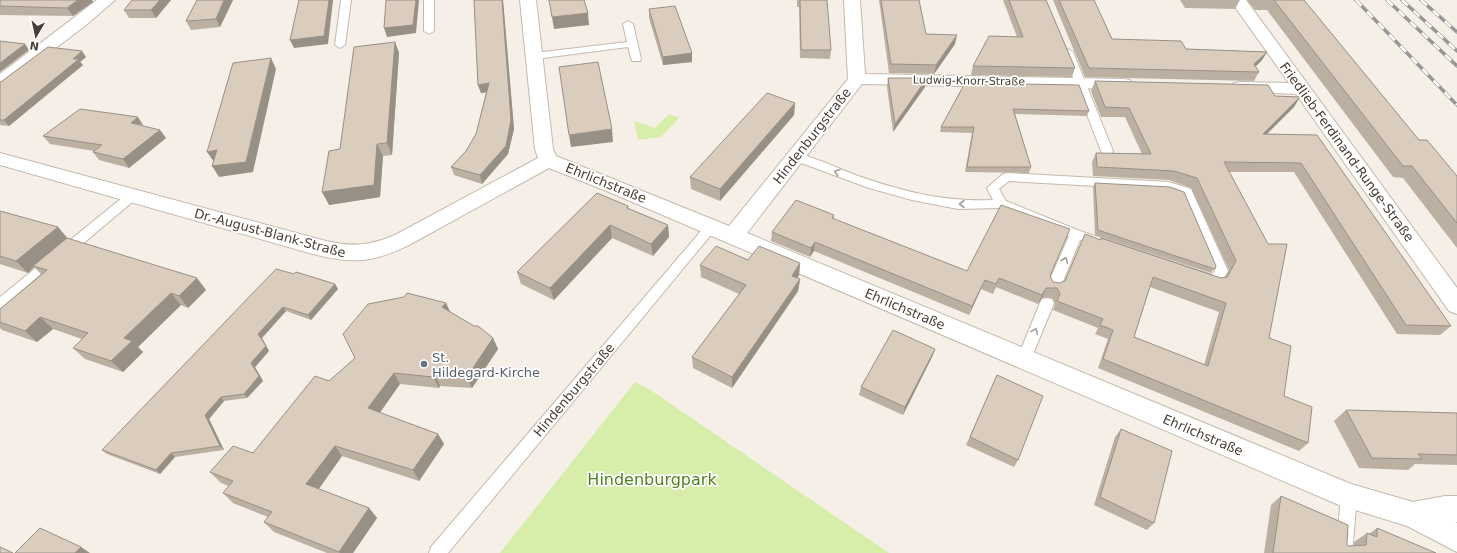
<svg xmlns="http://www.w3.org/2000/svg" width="1457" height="553" font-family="'DejaVu Sans',sans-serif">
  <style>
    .green { fill: #d7eeab }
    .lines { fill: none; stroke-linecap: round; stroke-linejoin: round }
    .lane-casing { stroke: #c5b9ab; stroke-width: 2 }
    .street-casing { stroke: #c5b9ab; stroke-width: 2 }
    .lane { fill: #fff; fill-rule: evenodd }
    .street { fill: #fff; fill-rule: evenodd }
    .rail-casing { stroke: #979797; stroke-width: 3.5 }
    .rail { stroke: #fff; stroke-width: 2.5; stroke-dasharray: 8; stroke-linecap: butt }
    .wall { fill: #bcb0a3; fill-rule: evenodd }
    .shaded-wall { fill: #999085 }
    .building { fill: #dbcdbe; stroke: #999085; fill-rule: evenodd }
    .oneway { stroke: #a49f9a }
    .worship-dot { fill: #6b7280; stroke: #fff; stroke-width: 1.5 }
    .labels { text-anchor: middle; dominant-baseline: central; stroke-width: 3.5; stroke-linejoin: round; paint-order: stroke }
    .far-street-label { font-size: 11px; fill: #493f35; stroke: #fff }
    .street-label { font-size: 13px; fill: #493f35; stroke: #fff }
    .worship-label { font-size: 13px; fill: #5b616d; stroke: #fff; text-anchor: start }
    .near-park-label { font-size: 16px; fill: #508320; stroke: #fff }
  </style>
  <rect width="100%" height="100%" fill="#f5efe7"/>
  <g class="green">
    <polygon points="669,114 679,118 661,137 638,140 634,121 655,128"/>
    <polygon points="635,382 649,389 889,553 500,553"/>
  </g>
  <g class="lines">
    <defs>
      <g id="lane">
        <polygon points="341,0 351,0 345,45 340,48 335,45"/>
        <polygon points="424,0 434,0 434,31 429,34 424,31"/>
        <polygon points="628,21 633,24 641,59 640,61 632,61 628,47 535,59 530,56 535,53 627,42 623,24"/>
        <polygon points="1068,49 1073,52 1113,151 1111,154 1103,154 1101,151 1063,52"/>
        <path d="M797,153C818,159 838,168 858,176C905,192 943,202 993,200L987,188L1003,174L1007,173L1169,182L1191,189L1228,271L1220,285L1215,286L1080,240L1061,286L1059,290L1054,291L1049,290L1047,286L1069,236L1000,208L958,209L912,200L869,188L793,160L791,157L793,154ZM1009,181L1168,190L1182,195L1215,271L1212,275L1080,231L1006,201L999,189Z"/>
        <polygon points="132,192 136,193 138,196 136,199 5,309 0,310 0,297 128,193"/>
        <polygon points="711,223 715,224 717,227 715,230 448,553 429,553 431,547 707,224"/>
        <polygon points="1047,298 1052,299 1054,303 1031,359 1029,363 1024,365 1019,363 1017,359 1040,303 1042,299"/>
        <polygon points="1349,488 1355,491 1357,496 1352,553 1336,553 1341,496 1343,491"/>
      </g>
      <g id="street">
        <polygon points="97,0 115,0 86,25 6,86 0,87 0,74"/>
        <path d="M520,0H536L553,149L556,156L729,226L848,79L844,0H860L865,74L1124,79L1130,80L1133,84L1130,88L1124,89L862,84L747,233L1351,484L1413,502L1445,496H1457V522H1455L1457,523V552L1407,526L1339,505L609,192L549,168L409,245C372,263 353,264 313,254L0,165V153L326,241C353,247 369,246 395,235L538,158L535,149Z"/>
        <polygon points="1230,0 1246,0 1457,288 1457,314 1449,311 1296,94 1234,91 1231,87 1234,83 1240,82 1289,83"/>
      </g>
    </defs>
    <use href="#lane" class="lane-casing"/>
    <use href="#street" class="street-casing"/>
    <use href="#lane" class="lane"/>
    <use href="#street" class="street"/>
    <defs>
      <g id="rail">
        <polyline points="1356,0 1457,105"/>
        <polyline points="1387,0 1457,66"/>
        <polyline points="1402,0 1457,51"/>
        <polyline points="1421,0 1457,32"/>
      </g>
    </defs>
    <use href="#rail" class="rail-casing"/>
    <use href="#rail" class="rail"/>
  </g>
  <g class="wall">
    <polygon points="0,0 92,0 93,2 73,16 0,15"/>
    <polygon points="132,0 171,0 156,18 129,18 124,10"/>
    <polygon points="197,0 233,0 220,27 191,30 186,21"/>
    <polygon points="474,0 503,0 514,129 508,154 482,184 454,175 451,167 466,151 476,134 486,92 481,93 478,85"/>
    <polygon points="797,0 827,0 831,50 830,59 800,58 799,7 797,7"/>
    <polygon points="879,0 919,0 926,34 955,44 934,74 889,73"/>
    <polygon points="1003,0 1046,0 1075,68 1072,77 971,75 973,66 1017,37"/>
    <polygon points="1053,0 1094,0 1112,39 1186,49 1267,52 1262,60 1255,67 1259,72 1254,81 1085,77"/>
    <polygon points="1180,0 1240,0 1235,9 1185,8"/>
    <polygon points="1247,0 1304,0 1419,140 1457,176 1457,248 1403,178 1393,177 1267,10 1255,10"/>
    <polygon points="649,9 692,53 692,62 663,65 649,18"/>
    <polygon points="395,42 399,53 392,155 383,156 380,197 329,205 340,149"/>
    <polygon points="86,57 80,62 83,65 9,126 0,125 0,82"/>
    <polygon points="888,78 927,78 925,87 893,132 887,87"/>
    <path d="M1095,81L1275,96L1300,97L1294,107L1266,134L1317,135L1451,326L1440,335L1397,334L1294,172H1229L1269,338L1284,396L1308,443L1299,451L1098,368L1108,339L1095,334L1098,328L1053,310L1055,304L1052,298H1042L1038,304L996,287L993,294L981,289L969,315L814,251L810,257L771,241L772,232L834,215V219L967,271L1050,276L1053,282L1059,283L1064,282L1085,234L1100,240L1101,238L1221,278L1225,277L1229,270L1191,188L1169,180L1093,176L1092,162L1096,153L1142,154L1125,117H1101L1091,91ZM1150,287L1219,312L1204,365L1134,337Z"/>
    <polygon points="965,83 1089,111 1087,116 1015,114 1031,167 1029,173 965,172 972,133 940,132 941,127"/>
    <polygon points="795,103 794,115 720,201 691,189 690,177"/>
    <polygon points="143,126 166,138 129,168 99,160 93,152 94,151 50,144 43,136"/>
    <polygon points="1095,183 1216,266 1211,273 1095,235 1093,187"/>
    <polygon points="628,206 629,209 668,225 669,237 653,256 612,238 554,300 521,284 517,272"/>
    <polygon points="0,211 58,227 67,238 206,290 188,308 181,305 138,347 143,352 123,372 85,359 73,348 82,339 53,329 37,342 2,330 0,328 0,309 41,274 34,267 28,273 0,264"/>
    <polygon points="748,260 800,263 799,275 797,278 800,279 798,291 732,388 693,368 692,357 739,294 701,277 700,265"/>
    <polygon points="294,274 335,284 338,289 311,320 286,311 262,338 269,351 255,367 263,381 247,398 224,401 209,419 224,450 175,457 160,474 107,454 102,450"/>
    <polygon points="446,303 450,312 493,338 498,349 472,388 440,386 439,388 400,384 380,413 438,434 444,444 419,481 342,456 319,489 369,508 377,518 353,553 327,553 274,532 264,522 268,517 233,503 223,493 229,486 221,483 210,472 253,453 329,381"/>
    <polygon points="935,349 932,357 903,415 859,395 861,387"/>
    <polygon points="997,375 1018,460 1014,467 966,445"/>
    <polygon points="1346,410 1457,413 1457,465 1415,464 1408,470 1359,468 1334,421"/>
    <polygon points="1121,429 1154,523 1147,530 1094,505 1115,437"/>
    <polygon points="1281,496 1348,546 1354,546 1354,542 1367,533 1369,534 1377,528 1436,553 1264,553 1271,505"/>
  </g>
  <g class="shaded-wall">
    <polygon points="78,0 92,0 93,2 73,16 67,8"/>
    <polygon points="160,0 171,0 156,18 151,10"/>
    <polygon points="224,0 233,0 220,27 216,19"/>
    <polygon points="329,0 333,0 328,44 294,48 290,40"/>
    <polygon points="416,0 419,0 416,33 387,37 384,28"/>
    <polygon points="502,0 503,0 514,129 508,154 482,184 480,175"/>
    <polygon points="588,13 589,25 554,29 552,17"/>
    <polygon points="957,35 955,44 934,74 936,65"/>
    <polygon points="395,42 399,53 392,155 387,143"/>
    <polygon points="25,44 29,50 0,72 0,63"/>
    <polygon points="82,51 86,57 80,62 83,65 9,126 4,120 73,59"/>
    <polygon points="1267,52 1262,60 1249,73 1254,64"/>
    <polygon points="692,53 692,62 663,65 663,57"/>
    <polygon points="271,58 276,69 253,172 219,177 212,166"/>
    <polygon points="927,78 925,87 893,132 895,124"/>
    <polygon points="489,83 491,92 481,93 478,85"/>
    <polygon points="1300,97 1294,107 1257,144 1263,134"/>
    <polygon points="795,103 794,115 720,201 720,189"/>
    <polygon points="138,117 143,125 131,123"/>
    <polygon points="612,129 613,142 571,147 569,135"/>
    <polygon points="160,130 166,138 129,168 123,159"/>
    <polygon points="377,144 383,156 380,197 329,205 322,192"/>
    <polygon points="217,150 214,162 207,152"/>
    <polygon points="610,225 612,238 554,300 550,288"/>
    <polygon points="668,225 669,237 653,256 651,244"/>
    <polygon points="58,227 68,239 33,266 34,267 28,273 16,261"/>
    <polygon points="815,242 814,251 810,257 811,248"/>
    <polygon points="800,263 799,275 791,288 792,276"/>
    <polygon points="197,278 206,290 188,308 179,296"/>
    <polygon points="800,279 798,291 732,388 732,377"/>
    <polygon points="985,280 981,289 969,315 972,306"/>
    <polygon points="335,284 338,289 311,320 308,315"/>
    <polygon points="1046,288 1042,298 1038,304 1042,295"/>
    <polygon points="171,293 181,305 138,347 143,352 123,372 111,361 124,338"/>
    <polygon points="446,303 451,314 442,307"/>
    <polygon points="283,307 286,311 262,338 269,351 255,367 263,381 247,398 244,394 258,334"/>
    <polygon points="40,317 53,329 37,342 25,331"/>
    <polygon points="493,338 498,349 472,388 467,377"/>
    <polygon points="935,349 932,357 903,415 905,407"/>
    <polygon points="394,373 400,384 375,419 368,408"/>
    <polygon points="435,374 440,386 439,388 433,377"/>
    <polygon points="221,397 224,401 209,419 224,450 220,446 205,415"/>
    <polygon points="438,434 444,444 419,481 413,470"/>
    <polygon points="335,446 342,456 315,494 306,484"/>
    <polygon points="171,453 175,457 160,474 156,470"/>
    <polygon points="369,508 377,518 353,553 340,553 339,552"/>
    <polygon points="81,547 90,553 75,553"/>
  </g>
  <g class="building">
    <polygon points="0,0 78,0 67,8 0,6"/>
    <polygon points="132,0 160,0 151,10 124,10"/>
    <polygon points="197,0 224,0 216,19 186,21"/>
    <polygon points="299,0 329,0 324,36 290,40"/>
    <polygon points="386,0 416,0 413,25 384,28"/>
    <polygon points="474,0 502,0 511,120 506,146 480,175 451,167 466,151 476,134 489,83 478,85"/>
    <polygon points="549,0 584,0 588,13 552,17"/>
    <polygon points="800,0 827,0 831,50 801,50"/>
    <polygon points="881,0 919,0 926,34 957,35 936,65 891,64"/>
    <polygon points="1009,0 1046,0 1075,68 973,66 989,36 1023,37"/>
    <polygon points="1059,0 1094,0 1112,39 1181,41 1186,49 1267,52 1254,64 1259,72 1089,68"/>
    <polygon points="1274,0 1304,0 1419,140 1427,140 1457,176 1457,223 1412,166 1403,166"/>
    <polygon points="675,6 692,53 663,57 649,9"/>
    <polygon points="0,41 25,44 0,63"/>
    <polygon points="395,42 387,143 377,144 374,185 322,192 329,151 340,149 354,47"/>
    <polygon points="48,47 82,51 73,59 79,59 4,120 0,120 0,82 2,81"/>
    <polygon points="271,58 246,162 212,166 217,150 207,152 233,63"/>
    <polygon points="598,62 612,129 569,135 559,67"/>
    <polygon points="888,78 927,78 895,124"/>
    <path d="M1095,81L1268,85L1275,96L1300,97L1263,134L1317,135L1451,326L1406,325L1301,163L1224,162L1268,244H1287L1269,338L1291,346L1284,396L1312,407L1308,443L1103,359L1113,330L1100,325L1103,319L1057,301L1060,294L1057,288H1046L1042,295L999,278L996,284L985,280L972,306L815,242L811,248L772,232L796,200L834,215L832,218L967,271L1001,205L1070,229L1050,276L1053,282L1059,283L1065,281L1085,234L1101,240V238L1221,278L1227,277L1236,261L1197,178L1174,171L1097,167L1096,153L1151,154L1129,108L1105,107ZM1153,277L1226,303L1208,366L1134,337Z"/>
    <polygon points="965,83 1079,85 1089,111 1013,109 1031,167 967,167 974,127 941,127"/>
    <polygon points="767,93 795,103 720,189 690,177"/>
    <polygon points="80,109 138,117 131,123 160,130 123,159 93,152 102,145 43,136"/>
    <polygon points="1095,183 1170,187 1184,192 1216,266 1215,269 1098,230"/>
    <polygon points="597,193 628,206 627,208 668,225 651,244 610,225 550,288 517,272"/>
    <polygon points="0,211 58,227 16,261 0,256"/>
    <polygon points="67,238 197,278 179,296 171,293 124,338 132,341 111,361 73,348 88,333 40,317 25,331 0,322 0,309 47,270 33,266"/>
    <polygon points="716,246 748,260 759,246 800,263 792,276 800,279 732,377 692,357 746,285 700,265"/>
    <polygon points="276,269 294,274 296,272 335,284 308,315 283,307 258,334 266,346 251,363 259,376 244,394 221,397 205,415 220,446 171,453 156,470 102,450"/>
    <polygon points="407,293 446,303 442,307 474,326 478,326 493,338 467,377 435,374 433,377 394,373 368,408 438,434 413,470 335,446 306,484 369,508 339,552 264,522 272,512 223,493 233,481 210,472 233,446 253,453 315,376 329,381 355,358 343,334 368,304 404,297"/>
    <polygon points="893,330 935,349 905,407 861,387"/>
    <polygon points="997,375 1043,396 1018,460 970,437"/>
    <polygon points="1346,410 1457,413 1457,455 1418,454 1422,459 1372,458"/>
    <polygon points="1121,429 1172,451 1154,523 1100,497"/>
    <polygon points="1281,496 1348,525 1347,544 1348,546 1366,545 1367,533 1377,537 1377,528 1436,553 1273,553"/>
    <polygon points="40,528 81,547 75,553 15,553"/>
    <polygon points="0,547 13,553 0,553"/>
  </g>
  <defs><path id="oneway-chevron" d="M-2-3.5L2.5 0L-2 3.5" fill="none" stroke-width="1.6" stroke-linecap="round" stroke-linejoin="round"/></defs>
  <g class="oneway">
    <use href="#oneway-chevron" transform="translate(837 172) rotate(-160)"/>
    <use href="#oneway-chevron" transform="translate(962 204) rotate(-180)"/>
    <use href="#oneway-chevron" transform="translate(1065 260) rotate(-67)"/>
    <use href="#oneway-chevron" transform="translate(1035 331) rotate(-68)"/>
  </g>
  <circle class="worship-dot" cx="424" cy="364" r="4"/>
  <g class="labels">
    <g class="far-street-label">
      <text transform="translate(969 81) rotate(1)">Ludwig-Knorr-Straße</text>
    </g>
    <g class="street-label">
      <text transform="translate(812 136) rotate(-52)">Hindenburgstraße</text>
      <text transform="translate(1347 152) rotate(54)">Friedlieb-Ferdinand-Runge-Straße</text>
      <text transform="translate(606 183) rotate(22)">Ehrlichstraße</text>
      <text transform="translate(270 233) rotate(15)">Dr.-August-Blank-Straße</text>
      <text transform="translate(905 309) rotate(23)">Ehrlichstraße</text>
      <text transform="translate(574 390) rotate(-50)">Hindenburgstraße</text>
      <text transform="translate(1203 435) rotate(23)">Ehrlichstraße</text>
    </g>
    <g class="worship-label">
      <text x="432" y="357">St.<tspan x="432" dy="15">Hildegard-Kirche</tspan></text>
    </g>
    <g class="near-park-label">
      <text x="652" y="479">Hindenburgpark</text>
    </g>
  </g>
  <g transform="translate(36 36) rotate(189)" stroke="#ffffff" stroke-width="3" paint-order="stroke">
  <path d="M0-3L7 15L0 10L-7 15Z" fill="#493f35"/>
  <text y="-6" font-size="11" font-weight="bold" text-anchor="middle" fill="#493f35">N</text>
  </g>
</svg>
